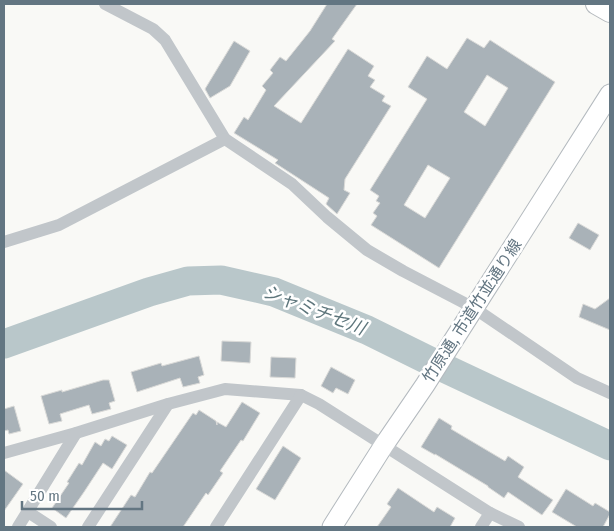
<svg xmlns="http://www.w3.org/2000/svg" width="614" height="531" font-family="'Fira Sans Condensed','Noto Sans JP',sans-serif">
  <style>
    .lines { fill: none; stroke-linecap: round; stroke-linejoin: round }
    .river { stroke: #b9c7ca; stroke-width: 29 }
    .building { fill: #a9b2b8; stroke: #dadad8; fill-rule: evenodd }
    .secondary-casing { stroke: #b4babf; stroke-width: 21 }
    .primary-casing { stroke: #b5babe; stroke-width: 22 }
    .street { stroke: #c1c6ca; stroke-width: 12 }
    .secondary { stroke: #fff; stroke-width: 19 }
    .primary { stroke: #fff; stroke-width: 20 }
    .labels { text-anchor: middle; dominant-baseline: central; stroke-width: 5; stroke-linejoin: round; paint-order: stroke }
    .street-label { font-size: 16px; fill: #637682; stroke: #fff }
    .water-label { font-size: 18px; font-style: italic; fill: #5e767c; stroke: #fff }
  </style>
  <rect width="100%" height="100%" fill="#f9f9f6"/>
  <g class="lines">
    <polyline class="river" points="4,344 149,292 188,281 221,280 274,292 367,330 444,368 610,446"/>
  </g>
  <g class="building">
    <polygon points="327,4 357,4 332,39 335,41 274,106 301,123 348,49 374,66 368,76 375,80 370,87 385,96 382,101 391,106 345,179 344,190 350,193 337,214 326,204 329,198 275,163 278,160 234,133 244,117 248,120 266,90 262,86 273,73 270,70 280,57 286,61 310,31"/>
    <path d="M467,38L484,48L490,40L555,82L439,268L371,225L377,216L373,213L380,203L376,201L379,196L370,190L427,99L408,87L427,56L447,69ZM487,75L508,88L485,126L464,112ZM428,165L450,178L425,218L404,205Z"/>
    <polygon points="234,41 250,51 230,86 210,98 205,89"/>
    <polygon points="578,223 599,235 590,250 569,238"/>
    <polygon points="610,298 610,330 579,317 583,304 595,309"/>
    <polygon points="222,341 251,342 250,363 221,361"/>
    <polygon points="199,356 204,375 198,377 200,383 183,387 180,378 137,392 131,372 161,363 162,366"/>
    <polygon points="271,357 296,358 295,378 270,377"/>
    <polygon points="331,367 355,380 348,394 336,388 333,393 321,386"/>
    <polygon points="103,380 109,380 115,401 109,403 111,409 92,414 89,405 60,414 62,421 49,424 41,396 62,390 62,392"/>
    <polygon points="242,402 260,413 243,441 241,440 220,471 223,473 208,495 206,493 183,527 110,527 131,495 135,497 150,472 152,473 193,413 196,415 199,410 216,421 217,425 217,422 226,427"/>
    <polygon points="14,406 21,431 9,434 8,430 4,431 4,409"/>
    <polygon points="439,418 452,426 451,429 505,461 508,456 524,467 518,477 553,500 542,515 508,492 504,498 488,487 488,486 435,454 435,455 421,447"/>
    <polygon points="112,436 127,445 112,469 103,463 84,492 66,518 52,508 69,483 67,482 79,463 82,465 95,442 101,446 105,439 109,441"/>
    <polygon points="283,446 301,458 275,500 256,489"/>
    <polygon points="4,470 23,484 4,511"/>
    <polygon points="398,488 434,512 437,507 455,518 450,527 377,527 391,507 387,504"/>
    <polygon points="566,489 593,506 595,503 610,512 610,514 603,527 577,527 552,512"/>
  </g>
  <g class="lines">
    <defs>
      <polyline id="secondary" points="332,527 384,445 425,385 474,308 610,94"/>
      <polyline id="primary" points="596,4 610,12"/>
    </defs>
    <use href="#secondary" class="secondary-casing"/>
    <use href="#primary" class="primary-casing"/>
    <g class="street">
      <polyline points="105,4 153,29 165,40 225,139 292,184 327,217 367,250 403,271 474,308 577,378 610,393"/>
      <polyline points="4,242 59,225 225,139"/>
      <polyline points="4,453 76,433 168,404 225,389 301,395 319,404 490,513 481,527"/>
      <polyline points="28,512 51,527"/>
      <polyline points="490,513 519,527"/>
      <polyline points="18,527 76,433"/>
      <polyline points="88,527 168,404"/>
      <polyline points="216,527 301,395"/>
    </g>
    <use href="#secondary" class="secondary"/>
    <use href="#primary" class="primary"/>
  </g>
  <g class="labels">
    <g class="street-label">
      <text transform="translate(472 311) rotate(-57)">竹原通, 市道竹並通り線</text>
    </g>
    <g class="water-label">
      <text transform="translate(314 310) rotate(21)">シャミチセ川</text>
    </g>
  </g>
  <rect width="614" height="531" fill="none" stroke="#637682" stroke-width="10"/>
  <path d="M22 501v8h120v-8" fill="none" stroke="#637682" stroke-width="2.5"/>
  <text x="30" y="501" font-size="15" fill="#637682" stroke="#ffffff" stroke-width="4" paint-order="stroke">50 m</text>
</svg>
